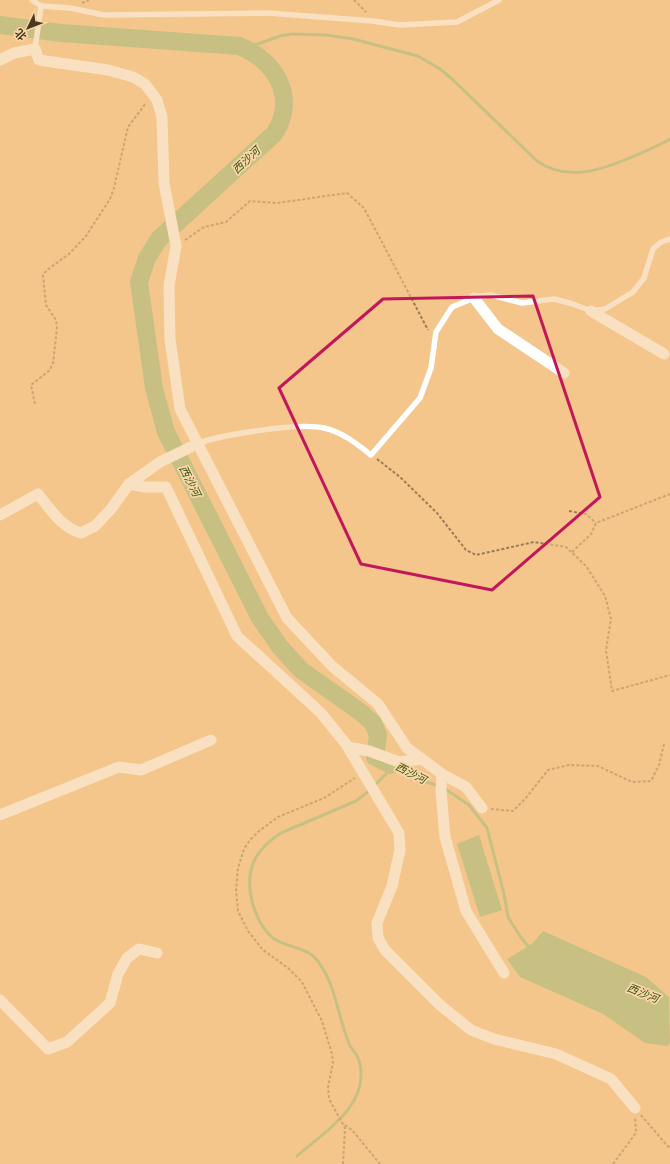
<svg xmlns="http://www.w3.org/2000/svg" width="670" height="1164" font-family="Inter,'Noto Sans SC',sans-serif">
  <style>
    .water { fill: #93b877 }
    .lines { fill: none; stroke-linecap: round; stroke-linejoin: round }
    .stream { stroke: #93b877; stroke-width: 3 }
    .river { stroke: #93b877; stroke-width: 18 }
    .path { stroke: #9c7c54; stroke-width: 2; stroke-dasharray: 3 2; stroke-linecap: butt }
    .service { stroke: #fff; stroke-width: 5.5 }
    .minor { stroke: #fff; stroke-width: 11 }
    .marked { fill: none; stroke: #c2185b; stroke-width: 3; stroke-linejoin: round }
    .labels { text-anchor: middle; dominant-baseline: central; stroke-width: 3.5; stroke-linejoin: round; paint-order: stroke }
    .water-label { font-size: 11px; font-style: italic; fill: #365713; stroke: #fad5a7 }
  </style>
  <rect width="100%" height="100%" fill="#f4c68c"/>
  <g class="water">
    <polygon points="479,835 502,910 480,917 457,844"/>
    <polygon points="543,931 646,977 669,997 670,1043 667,1046 645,1043 603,1014 520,977 507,959 533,943"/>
  </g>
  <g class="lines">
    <g class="stream">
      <path d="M239,46L258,44L280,36L292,34L326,35L353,39L418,56L440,69L452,79L537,161C569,184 607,168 639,154C650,149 660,145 670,139"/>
      <polyline points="374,786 386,774 391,765 408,770 417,779 439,786"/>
      <polyline points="444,788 469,805 487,828 504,894 508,917 520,936 528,946 531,947"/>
      <path d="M297,1156C323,1133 369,1106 360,1064C359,1056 354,1052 350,1046C347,1039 345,1033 343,1026C336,1003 332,978 316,959C306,947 285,947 273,938C262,929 257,918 253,905C244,872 253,851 281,833L356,801L370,790"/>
    </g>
    <path class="river" d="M0,25L61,33L239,46C276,60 298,99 274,134L159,239L147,258L139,282L154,388L166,432L260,618L280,647L301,670L359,711L373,723L378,735L375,757L391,765"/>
    <g class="path">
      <polyline points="354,0 366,12"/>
      <polyline points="82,3 89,0"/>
      <polyline points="185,240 204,227 226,222 250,201 277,203 347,193 364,208 428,330"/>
      <polyline points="35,404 31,385 50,370 53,363 57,328 56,320 46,305 43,275 47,270 69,254 86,236 110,199 114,188 128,127 146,103"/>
      <polyline points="377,459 400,477 437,513 466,550 476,555 534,542 566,547 586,566 605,596 611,619 606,650 612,691 670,675"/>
      <polyline points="569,511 586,514 596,523"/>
      <polyline points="572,552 591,534 596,523 670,494"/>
      <polyline points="491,809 513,811 525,799 548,770 569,765 598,766 632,782 651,781 659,765 664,744"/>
      <polyline points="641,1115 670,1149"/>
      <polyline points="345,1125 352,1130 380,1164"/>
      <polyline points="343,1164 345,1128 329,1099 328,1087 333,1063 332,1054 322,1021 302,982 288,968 263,950 248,931 238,911 236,889 238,868 244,849 250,840 259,831 278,817 324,798 355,778"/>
      <polyline points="613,1164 636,1133 635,1117"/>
    </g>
    <g class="service">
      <polyline points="32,0 41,6 70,8 104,15 268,13 373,21 399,25 457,22 499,0"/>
      <polyline points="35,49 41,6"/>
      <path d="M196,444C220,435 299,422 324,428C342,432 356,443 371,455L420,398L431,368L436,332L452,307L479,296L491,295L522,303L554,299L573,304L591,311L605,309L633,292L644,278L653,249L661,242L670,239"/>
    </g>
    <g class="minor">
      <polyline points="0,60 14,53 35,49 39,60 108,70 133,77 145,84 157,100 162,117 164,183 176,246 169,286 170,339 180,409 287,618 332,666 378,704 407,748 442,774 466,787 482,808"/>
      <polyline points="474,298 498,329 564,373"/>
      <polyline points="591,311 664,354"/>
      <polyline points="129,484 145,487 166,487 237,636 321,713 346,744 399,833 400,850 392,886 377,923 378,938 385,950 440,1005 471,1030 494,1039 556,1054 611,1079 635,1108"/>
      <path d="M0,515L38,494C51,510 61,527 81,533L95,526L111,509L129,484L160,462L191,447"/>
      <polyline points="348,747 369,751 399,762 422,759"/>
      <polyline points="442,774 441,791 445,837 466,911 504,973"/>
      <polyline points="0,815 119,767 141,770 211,740"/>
      <polyline points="0,1000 48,1049 67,1042 110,1003 118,974 127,958 139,949 157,953"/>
    </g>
  </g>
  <path d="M0 0H670V1164H0ZM533,296L600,497L492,590L361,564L279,388L383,299Z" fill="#f4c68c" fill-opacity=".55" fill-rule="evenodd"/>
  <path class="marked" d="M533,296L600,497L492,590L361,564L279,388L383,299Z"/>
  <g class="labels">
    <g class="water-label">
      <text transform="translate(246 160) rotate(-43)">西沙河</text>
      <text transform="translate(190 481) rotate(63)">西沙河</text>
      <text transform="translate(411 773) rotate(27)">西沙河</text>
      <text transform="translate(643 993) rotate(22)">西沙河</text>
    </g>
  </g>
  <g transform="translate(28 28) rotate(227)" stroke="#fad5a7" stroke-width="3" paint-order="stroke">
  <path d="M0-3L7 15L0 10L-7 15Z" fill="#4b3821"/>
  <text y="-6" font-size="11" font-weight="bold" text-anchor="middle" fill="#4b3821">北</text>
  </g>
</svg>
